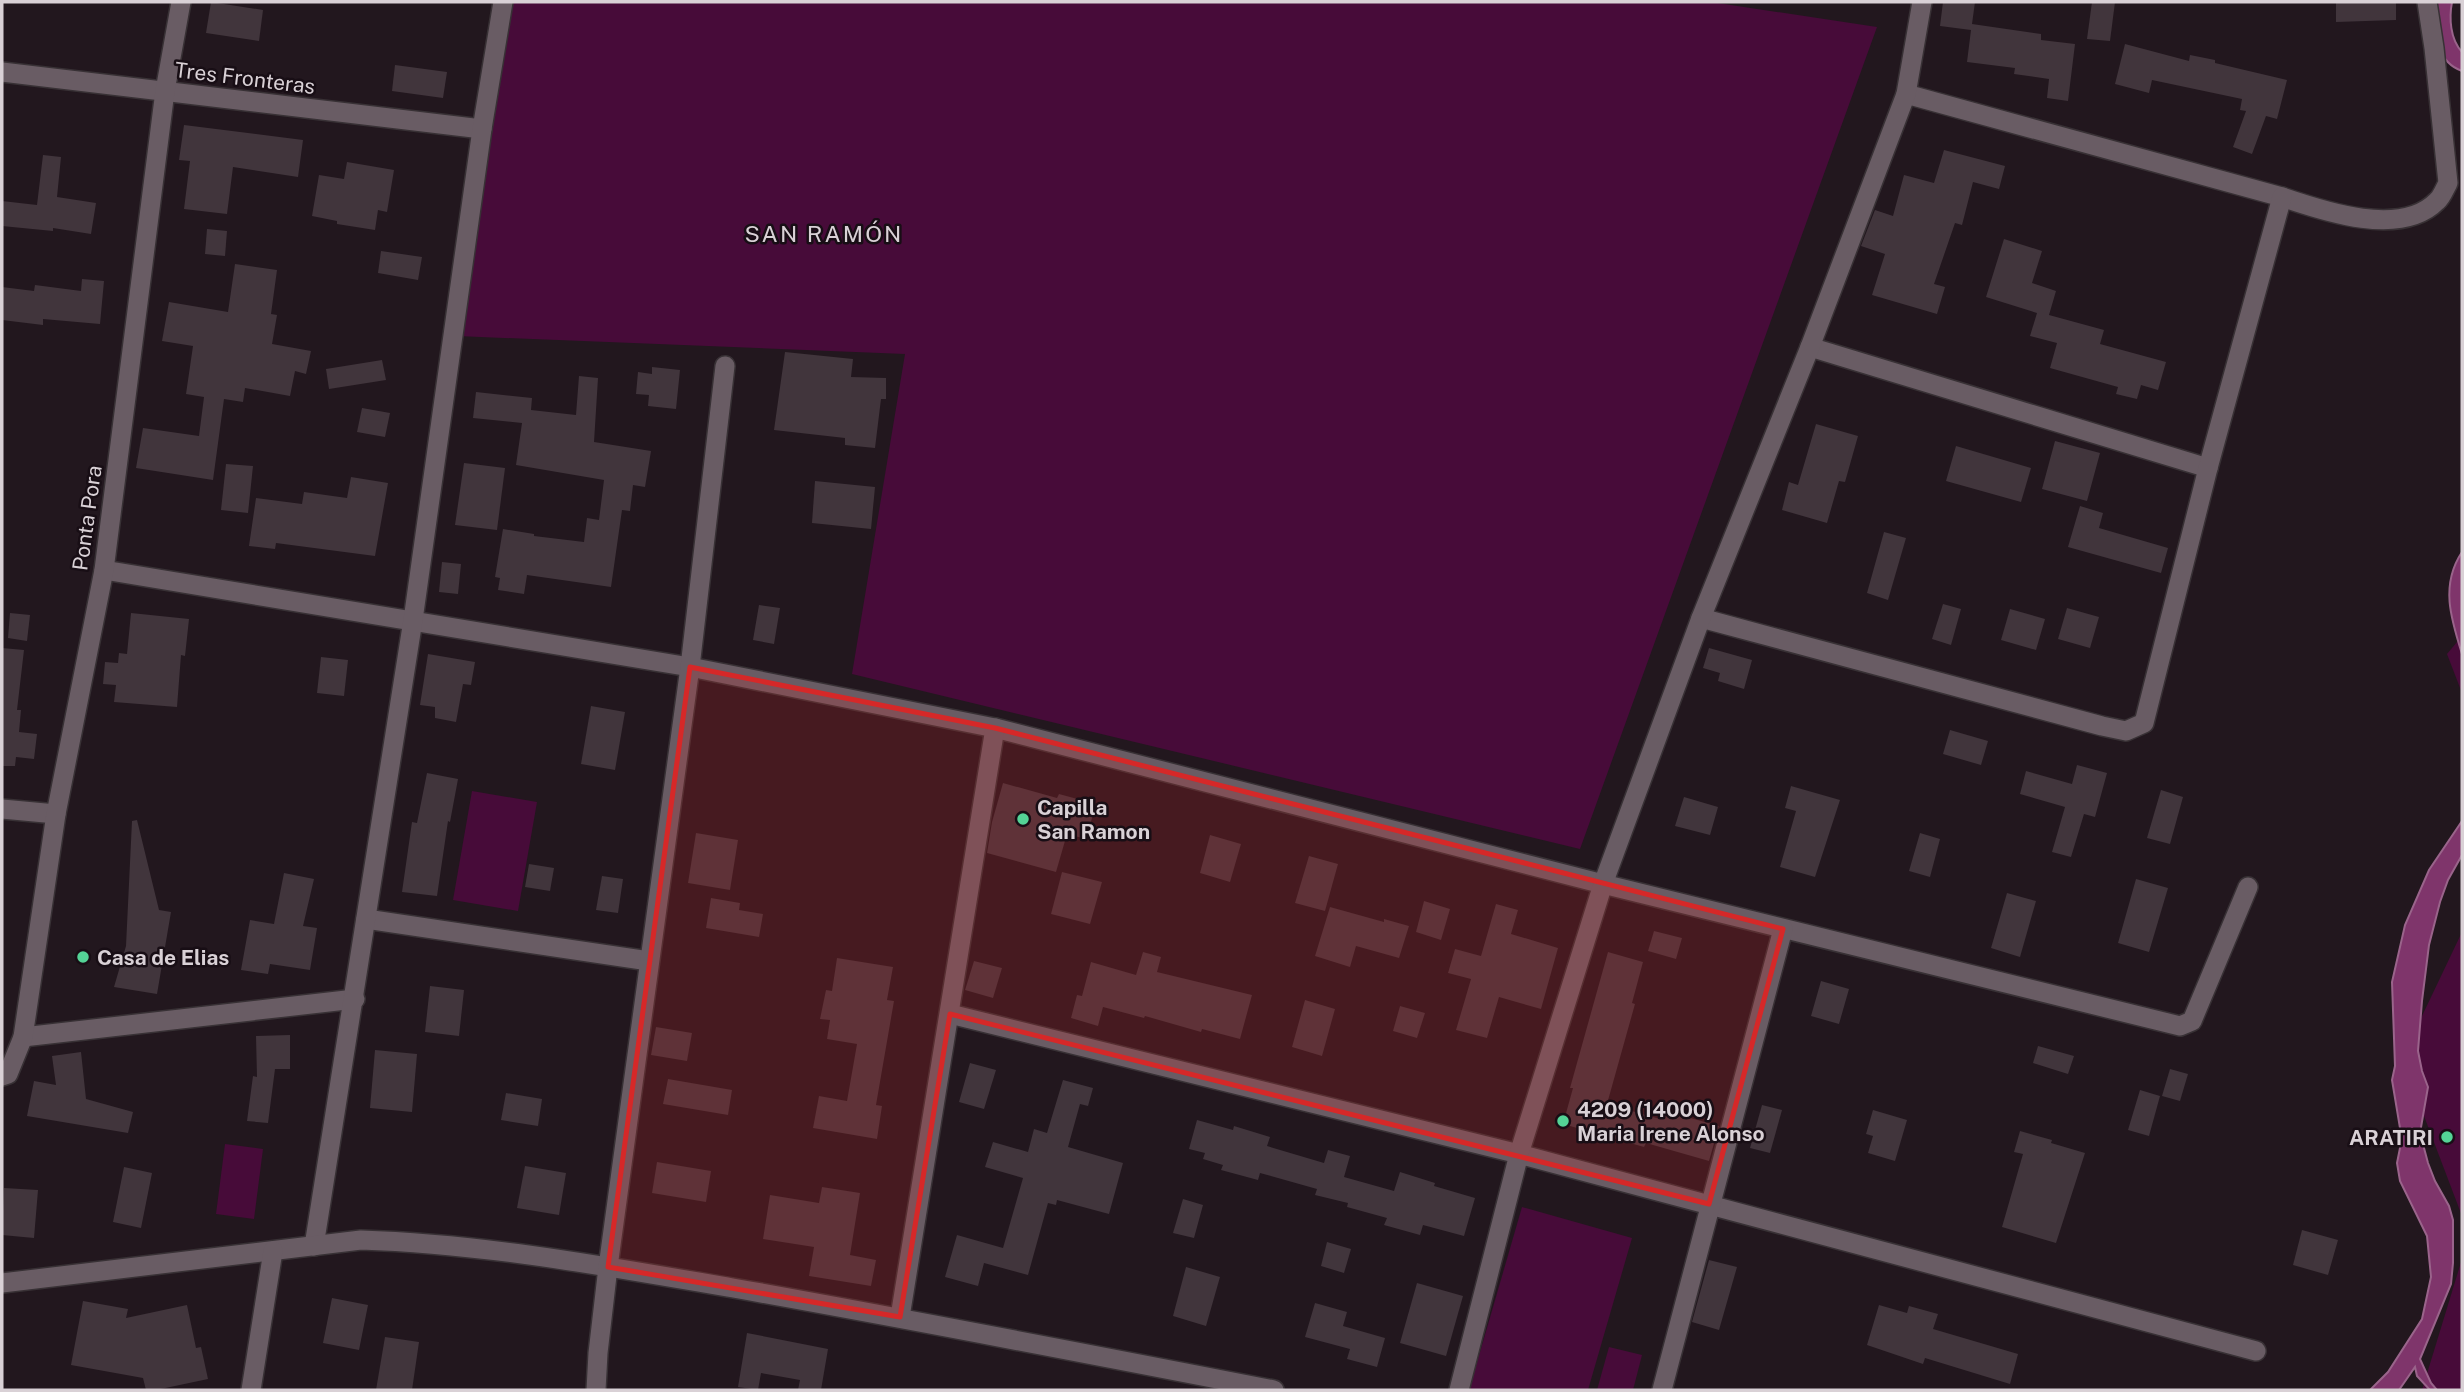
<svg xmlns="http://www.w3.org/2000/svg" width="2464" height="1392" font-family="'Public Sans',sans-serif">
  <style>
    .green { fill: #470b39 }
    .water { fill: #7f356b; stroke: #9a648b; stroke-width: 2 }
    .building { fill: #41353c }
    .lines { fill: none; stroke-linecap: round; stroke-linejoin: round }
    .minor-casing { stroke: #383135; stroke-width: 22 }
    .minor { stroke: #695c64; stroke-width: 19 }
    .marked { fill: #d62828; fill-opacity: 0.2; stroke: #d62828; stroke-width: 5; stroke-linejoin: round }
    .poi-dot { fill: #54d396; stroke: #180e15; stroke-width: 2.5 }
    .labels { text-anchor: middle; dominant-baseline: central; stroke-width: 5; stroke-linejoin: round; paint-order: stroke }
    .street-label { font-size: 21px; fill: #d9d1d6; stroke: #180e15 }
    .poi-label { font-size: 21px; font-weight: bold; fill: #d9d1d6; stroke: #180e15; text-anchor: start }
    .neighbourhood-label { font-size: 23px; letter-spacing: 2px; fill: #d9d1d6; stroke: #180e15 }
  </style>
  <rect width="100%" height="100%" fill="#22171e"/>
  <g class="green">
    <polygon points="512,2 1711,2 1877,27 1580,849 852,674 905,354 457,336"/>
    <polygon points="2462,636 2462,693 2447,654"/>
    <polygon points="472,791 537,802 518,911 453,900"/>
    <polygon points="2462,932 2462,1216 2402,1058"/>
    <polygon points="225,1144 263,1149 254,1219 216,1214"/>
    <polygon points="1522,1207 1632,1238 1588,1390 1469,1390"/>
    <polygon points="2462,1259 2462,1390 2422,1390"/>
    <polygon points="1609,1347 1642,1355 1633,1390 1597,1390"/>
  </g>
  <g class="water">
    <path d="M2434,2H2452C2449,18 2450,39 2462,52V71C2433,61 2436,28 2434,2Z"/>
    <path d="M2462,552V654C2451,619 2440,585 2462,552Z"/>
    <polygon points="2462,821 2462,855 2448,880 2440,902 2429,945 2422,1001 2418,1051 2422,1071 2428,1087 2420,1133 2428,1163 2435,1181 2449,1206 2453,1220 2453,1263 2451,1284 2420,1359 2431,1383 2437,1390 2430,1390 2417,1376 2415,1367 2399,1390 2370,1390 2388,1372 2422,1319 2431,1277 2427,1236 2400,1181 2397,1163 2401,1143 2400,1128 2392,1080 2395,1066 2392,982 2405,925 2429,870"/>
  </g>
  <g class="building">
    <polygon points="211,2 263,10 259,41 206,33"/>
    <polygon points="1943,2 1975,2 1972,24 2041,34 2041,40 2075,44 2068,101 2047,98 2049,79 2014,74 2015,68 1967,62 1971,30 1940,26"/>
    <polygon points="2092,2 2115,2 2110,41 2087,39"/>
    <polygon points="2336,2 2396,2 2396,20 2336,22"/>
    <polygon points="2125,44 2189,61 2190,55 2215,60 2215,63 2287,80 2277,119 2266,116 2252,154 2233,147 2246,111 2240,110 2242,99 2152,80 2149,93 2115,84"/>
    <polygon points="395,65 447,72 443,98 392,91"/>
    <polygon points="184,125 303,140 298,177 233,167 227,214 184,209 190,161 179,160"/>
    <polygon points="1944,150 2005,166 1999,189 1973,182 1962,225 1955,223 1934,284 1945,287 1937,314 1872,295 1885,254 1861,246 1875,210 1893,216 1904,175 1934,183"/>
    <polygon points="43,155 61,157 57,197 96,203 91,234 53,228 53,231 2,226 2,201 37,205"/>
    <polygon points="347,162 394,170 387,212 378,210 375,230 337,224 337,221 312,216 319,175 344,179"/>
    <polygon points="207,229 227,231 225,256 205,254"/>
    <polygon points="2004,239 2042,251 2032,283 2056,291 2049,315 2104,330 2100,344 2166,362 2158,390 2141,385 2137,399 2116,394 2118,387 2050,368 2057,343 2030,336 2037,313 1986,297"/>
    <polygon points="381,251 422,257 418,280 378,273"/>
    <polygon points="235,264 277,270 271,314 277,315 272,344 311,351 306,374 295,371 290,396 245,388 243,402 224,399 213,480 136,468 143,428 199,436 204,397 186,394 193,346 162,341 169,302 228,312"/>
    <polygon points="82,279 104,281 100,324 43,319 43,325 2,320 2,287 34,291 35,285 81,291"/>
    <polygon points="785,352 853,359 851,377 886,378 886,399 881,399 875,448 845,445 845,438 774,430"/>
    <polygon points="382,360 386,380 329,389 326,369"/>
    <polygon points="652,367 680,370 676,409 648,406 649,395 636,394 638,372 652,374"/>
    <polygon points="579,376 598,378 594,442 651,451 645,487 633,485 630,511 622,510 611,587 527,575 524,594 498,590 500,578 495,577 503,529 534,534 534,536 584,542 587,518 599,520 604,480 516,465 522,423 473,418 476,392 532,398 531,410 576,415"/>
    <polygon points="362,408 390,413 385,437 357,432"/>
    <polygon points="1816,424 1858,436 1845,482 1839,481 1827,523 1782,510 1789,482 1798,485"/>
    <polygon points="2055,441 2100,453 2087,501 2042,489"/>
    <polygon points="1956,446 2031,468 2021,502 1946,481"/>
    <polygon points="464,463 505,468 497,530 455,525"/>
    <polygon points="226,464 253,466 248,513 221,510"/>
    <polygon points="351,477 388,483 375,556 276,543 275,549 249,546 256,498 302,504 304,492 347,498"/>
    <polygon points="815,481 875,487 871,529 812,523"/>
    <polygon points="2080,506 2103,513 2099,528 2168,548 2161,573 2068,547"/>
    <polygon points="1884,532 1906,538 1888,600 1867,593"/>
    <polygon points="442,562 461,564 458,594 439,592"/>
    <polygon points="1943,604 1961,609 1951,645 1932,639"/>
    <polygon points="759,605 780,608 774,644 753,640"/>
    <polygon points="2067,608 2099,617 2090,648 2058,639"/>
    <polygon points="2010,609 2045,619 2036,650 2001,640"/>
    <polygon points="10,613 30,615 27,641 8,638"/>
    <polygon points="131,613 189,619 185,656 181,655 177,707 114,702 116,685 103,684 105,662 118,663 119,653 127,654"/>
    <polygon points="2,648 24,650 17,710 21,710 19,732 37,734 34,759 16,757 15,766 2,766"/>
    <polygon points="1709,648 1752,660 1744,689 1718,681 1720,673 1703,668"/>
    <polygon points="428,654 475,662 471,685 463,684 456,722 435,718 435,707 420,705"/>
    <polygon points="321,657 348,660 344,696 317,693"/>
    <polygon points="591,706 625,712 615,770 581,764"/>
    <polygon points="1950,730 1988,741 1981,765 1943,754"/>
    <polygon points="2077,765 2107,773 2095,817 2084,814 2071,857 2052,852 2065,807 2020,794 2026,771 2072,784"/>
    <polygon points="427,773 458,779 450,822 448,821 437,896 402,892 412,822 417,823"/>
    <polygon points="1003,783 1057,798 1059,794 1096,804 1086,839 1067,834 1056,872 987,853 992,822"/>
    <polygon points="1791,786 1840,800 1815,877 1780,867 1796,811 1785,808"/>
    <polygon points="2161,790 2183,797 2170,844 2147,838"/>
    <polygon points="1684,797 1718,807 1710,835 1675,826"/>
    <polygon points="137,820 159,910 171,912 157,994 114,987 126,946 132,821"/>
    <polygon points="696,833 738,840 730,890 688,883"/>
    <polygon points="1920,833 1940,839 1930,877 1909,871"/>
    <polygon points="1210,835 1241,844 1230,882 1200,873"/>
    <polygon points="1309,856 1338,864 1325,911 1295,903"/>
    <polygon points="529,864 554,868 550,891 525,887"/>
    <polygon points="1062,872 1102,882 1090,924 1051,914"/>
    <polygon points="284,873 314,879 303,926 317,928 310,970 270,964 268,974 241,970 250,920 274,924"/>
    <polygon points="602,876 623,879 618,913 596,910"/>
    <polygon points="2136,879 2168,888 2149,952 2118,943"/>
    <polygon points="2007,893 2036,901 2020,957 1991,948"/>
    <polygon points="711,898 740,903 739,910 763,914 759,937 706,928"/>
    <polygon points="1424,901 1450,909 1441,940 1416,932"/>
    <polygon points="1496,904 1518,910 1511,934 1558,948 1541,1009 1499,997 1487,1038 1456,1030 1471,979 1448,973 1455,949 1481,956"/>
    <polygon points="1330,907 1384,922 1384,919 1409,926 1399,958 1356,946 1350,967 1315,956"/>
    <polygon points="1654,931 1682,938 1676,959 1648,951"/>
    <polygon points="1143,952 1161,957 1157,972 1252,995 1240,1039 1202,1029 1201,1032 1145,1016 1144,1018 1103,1007 1098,1026 1071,1018 1077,995 1082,996 1091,962 1136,975"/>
    <polygon points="1608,952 1643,962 1632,1003 1635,1004 1607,1104 1660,1119 1662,1110 1719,1126 1709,1161 1646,1143 1644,1147 1563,1124 1573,1088 1570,1088"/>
    <polygon points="837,958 893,967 887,1000 894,1001 876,1105 882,1106 877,1139 813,1128 819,1096 847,1101 857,1044 827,1039 830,1020 820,1019 826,990 832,991"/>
    <polygon points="974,961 1002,968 993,998 965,990"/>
    <polygon points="1821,981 1849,989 1839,1024 1811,1016"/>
    <polygon points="430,986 464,990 459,1036 425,1032"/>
    <polygon points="1305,1000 1335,1009 1322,1056 1292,1047"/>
    <polygon points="1400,1006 1425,1013 1417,1038 1393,1031"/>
    <polygon points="656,1027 692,1033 687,1061 651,1055"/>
    <polygon points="290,1035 290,1069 275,1069 268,1123 247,1121 253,1076 257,1077 256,1036"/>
    <polygon points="2038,1046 2074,1056 2068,1074 2033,1063"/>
    <polygon points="375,1050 417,1054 412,1112 370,1108"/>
    <polygon points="81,1052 86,1099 133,1112 128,1133 27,1116 34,1081 56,1085 52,1056"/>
    <polygon points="970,1063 996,1070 984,1109 959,1102"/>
    <polygon points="2170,1069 2188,1074 2180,1101 2162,1096"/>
    <polygon points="668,1079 732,1090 728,1115 663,1104"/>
    <polygon points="1063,1080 1093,1088 1088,1106 1080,1104 1068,1147 1123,1163 1109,1214 1057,1200 1056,1205 1048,1203 1028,1275 984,1263 978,1286 945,1277 957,1235 1003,1248 1023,1178 985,1167 993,1142 1028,1152 1034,1129 1047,1133"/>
    <polygon points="2140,1090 2160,1096 2149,1136 2128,1130"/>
    <polygon points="506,1093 542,1099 538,1126 501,1120"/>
    <polygon points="1762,1105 1782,1110 1770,1153 1750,1148"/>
    <polygon points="1873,1110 1907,1120 1895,1161 1868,1153 1873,1136 1866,1134"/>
    <polygon points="1197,1120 1233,1130 1234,1126 1270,1137 1267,1146 1324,1163 1328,1150 1350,1156 1344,1177 1394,1191 1400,1172 1435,1183 1434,1186 1475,1198 1464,1236 1423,1225 1420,1235 1384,1225 1387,1218 1347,1207 1348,1203 1315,1195 1317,1189 1260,1173 1258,1180 1221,1170 1223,1165 1203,1159 1205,1153 1189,1149"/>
    <polygon points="2020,1131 2052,1140 2051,1143 2085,1153 2056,1243 2002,1227 2023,1154 2014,1152"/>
    <polygon points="657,1162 711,1171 706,1202 652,1193"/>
    <polygon points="525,1166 566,1173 559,1215 517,1208"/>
    <polygon points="124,1167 152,1173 141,1228 113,1222"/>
    <polygon points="822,1187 860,1193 850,1255 876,1260 871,1286 809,1276 814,1247 763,1239 770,1195 819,1203"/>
    <polygon points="4,1188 38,1190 34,1238 2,1235"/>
    <polygon points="1183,1199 1203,1205 1194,1238 1173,1233"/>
    <polygon points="2302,1230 2338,1240 2328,1275 2293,1265"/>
    <polygon points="1327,1242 1351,1249 1344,1273 1321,1266"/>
    <polygon points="1709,1260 1737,1267 1719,1330 1692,1322"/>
    <polygon points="1186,1267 1220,1277 1206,1326 1173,1316"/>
    <polygon points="1417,1283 1463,1296 1446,1356 1400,1343"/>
    <polygon points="332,1298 368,1305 359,1350 323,1343"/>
    <polygon points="83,1301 128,1309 126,1318 187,1305 196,1348 201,1347 208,1379 156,1390 146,1390 143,1378 71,1365"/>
    <polygon points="1315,1303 1347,1312 1343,1326 1385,1338 1377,1367 1347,1359 1350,1349 1305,1337"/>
    <polygon points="1879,1305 1907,1313 1909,1306 1938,1314 1933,1329 2018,1354 2010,1384 1925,1358 1923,1364 1867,1345"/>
    <polygon points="747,1333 828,1349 821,1390 798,1390 800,1380 761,1373 758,1390 738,1387"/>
    <polygon points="385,1337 419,1342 412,1390 376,1390"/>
  </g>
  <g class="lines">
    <defs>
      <g id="minor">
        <polyline points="2,72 482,129"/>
        <path d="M1906,94L2282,197C2323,211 2401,238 2437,201C2442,197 2445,188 2448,183L2434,48L2427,2"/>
        <polyline points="1810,347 2208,468"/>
        <polyline points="104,570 690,667 995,728 1603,884 2180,1026 2192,1021 2248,887"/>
        <polyline points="1701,618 2102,726 2126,731 2144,723 2208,468 2282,197"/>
        <polyline points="2,809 56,814"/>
        <polyline points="366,919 649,961"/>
        <polyline points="950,1014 1519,1154 2256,1351"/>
        <polyline points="23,1037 355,999"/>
        <polyline points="2,1076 8,1074 23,1037 56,814 104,570 165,91 181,2"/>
        <polyline points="314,1246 413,620 482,129 503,2"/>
        <path d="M2,1283L361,1240C486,1244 610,1267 733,1288C914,1320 1094,1355 1274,1390"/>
        <polyline points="900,1317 995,728"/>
        <polyline points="251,1390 273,1251"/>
        <polyline points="596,1390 598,1353 608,1267 690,667 725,366"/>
        <polyline points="1459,1390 1519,1154 1603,884 1701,618 1810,347 1906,94 1922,2"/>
        <polyline points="1662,1390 1783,929"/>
      </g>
    </defs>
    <use href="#minor" class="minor-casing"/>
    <use href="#minor" class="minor"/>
  </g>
  <path class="marked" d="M690,667L995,728L1783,929L1709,1204L950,1014L900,1317L608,1267Z"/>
  <g class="poi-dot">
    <circle cx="1023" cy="819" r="7"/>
    <circle cx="83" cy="957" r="7"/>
    <circle cx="1563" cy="1121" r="7"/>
    <circle cx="2447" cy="1137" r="7"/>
  </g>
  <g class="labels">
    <g class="street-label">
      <text transform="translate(245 78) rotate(7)">Tres Fronteras</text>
      <text transform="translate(87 518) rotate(-82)">Ponta Pora</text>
    </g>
    <g class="poi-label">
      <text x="1037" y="807">Capilla<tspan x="1037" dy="24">San Ramon</tspan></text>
      <text x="97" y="957">Casa de Elias</text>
      <text x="1577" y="1109">4209 (14000)<tspan x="1577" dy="24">Maria Irene Alonso</tspan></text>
      <text x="2433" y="1137" text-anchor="end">ARATIRI</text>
    </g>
    <g class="neighbourhood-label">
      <text x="824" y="233">SAN RAMÓN</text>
    </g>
  </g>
  <rect width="2464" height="1392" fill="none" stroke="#d9d1d6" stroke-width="7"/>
</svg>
